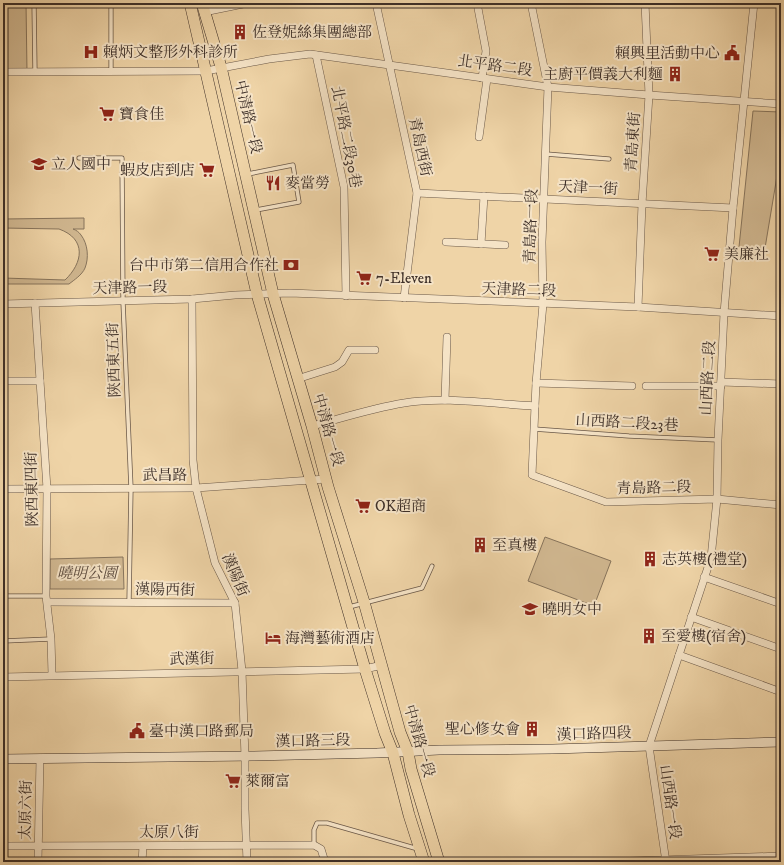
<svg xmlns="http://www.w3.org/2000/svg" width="784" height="865" font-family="'IM FELL DW Pica','Noto Serif TC',serif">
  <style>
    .green { fill: #d1b891; stroke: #87745c }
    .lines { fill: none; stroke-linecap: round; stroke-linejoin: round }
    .lane-casing { stroke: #6a5848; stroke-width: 5 }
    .street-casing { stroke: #6a5848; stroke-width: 8 }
    .secondary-casing { stroke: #3d2f28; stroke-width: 10 }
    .primary-casing { stroke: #3d2f28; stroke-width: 12 }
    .lane { stroke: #f5e3c6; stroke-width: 3.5 }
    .street { stroke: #f5e3c6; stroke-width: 7 }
    .secondary { stroke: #f5e3c6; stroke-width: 9 }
    .primary { stroke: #efd4a7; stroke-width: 11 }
    .labels { text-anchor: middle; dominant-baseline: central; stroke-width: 4; stroke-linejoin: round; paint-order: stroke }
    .poi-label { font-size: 15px; fill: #3d2f28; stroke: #f5e3c6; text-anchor: start }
    .street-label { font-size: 15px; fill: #3d2f28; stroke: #f5e3c6 }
    .park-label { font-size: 15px; font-style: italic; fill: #5b4a3d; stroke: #f5e3c6 }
  </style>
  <rect width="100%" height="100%" fill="#efd4a7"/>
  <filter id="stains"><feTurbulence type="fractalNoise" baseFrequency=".005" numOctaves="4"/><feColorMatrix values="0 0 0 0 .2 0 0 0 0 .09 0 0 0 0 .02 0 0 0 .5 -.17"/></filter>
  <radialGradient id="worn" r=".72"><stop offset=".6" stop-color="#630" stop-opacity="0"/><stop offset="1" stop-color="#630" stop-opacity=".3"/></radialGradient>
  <g class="green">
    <polygon points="3,3 26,3 27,72 3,72"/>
    <polygon points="753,111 781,112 781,161 777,176 765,248 739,247"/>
    <path d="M84,218V229H73C76,230 79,232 81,235C88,244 89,258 85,268C82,275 74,280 69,284H3V278L65,280C83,263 87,239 59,229L3,228V219Z"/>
    <polygon points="545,537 611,561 594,606 528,581"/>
    <polygon points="123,557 124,589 50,589 50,559"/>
  </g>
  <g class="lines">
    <defs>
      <g id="lane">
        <polyline points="34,3 35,72"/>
        <polyline points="111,3 111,71"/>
        <polyline points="546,154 609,159"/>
        <polyline points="79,158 122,158 123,302 131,488 129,602"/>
        <polyline points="248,174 293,165 299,202 256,210"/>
        <polyline points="534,429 629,436 718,440"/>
        <polyline points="3,596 46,596"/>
        <polyline points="349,607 422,588 432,566"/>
        <polyline points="3,641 51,639"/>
        <polyline points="314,845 314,830 317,823 327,823 418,849"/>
      </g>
      <g id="street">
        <polyline points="376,3 417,193 404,298"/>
        <polyline points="477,3 486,51 482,78"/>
        <polyline points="531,3 548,87 542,242 543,304 536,383 532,475 606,502 717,499 781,505"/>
        <polyline points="204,12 248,3"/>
        <polyline points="316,55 344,187 346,296"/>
        <polyline points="3,72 206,71 269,59 310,54 548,87 649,95 781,104"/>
        <polyline points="479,137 487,79"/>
        <polyline points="417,193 733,208"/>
        <polyline points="446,242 505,245"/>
        <polyline points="481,244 484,196"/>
        <polyline points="192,299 193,460 196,488 215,563 235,603 242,671 245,757 245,809 247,862"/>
        <polyline points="35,303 47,489 46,596 51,639 52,675"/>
        <polyline points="3,304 192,299 235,295 290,293 638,307 781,316"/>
        <polyline points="638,307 642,204 649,95 645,3"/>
        <polyline points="297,379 335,367 342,362 349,350 375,350"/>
        <polyline points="3,381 40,381"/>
        <polyline points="721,382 781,384"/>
        <polyline points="536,383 632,386"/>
        <polyline points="646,386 721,386"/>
        <polyline points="445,400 447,337"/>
        <path d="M312,426C342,418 373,408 404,403C443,396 494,404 535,406"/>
        <polyline points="3,489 196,488 326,479"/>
        <polyline points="704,577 781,604"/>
        <polyline points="48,602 235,603"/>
        <polyline points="691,617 781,649"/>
        <polyline points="679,655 781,692"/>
        <polyline points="3,677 365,669 382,665"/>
        <polyline points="3,846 314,845 321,849 325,862"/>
        <polyline points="38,862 40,758"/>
        <polyline points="142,862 143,846"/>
        <polyline points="600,862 781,856"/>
        <polyline points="666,862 649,746 711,558 717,499 718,440 724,313 733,208 754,3"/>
      </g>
      <polyline id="secondary" points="3,759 252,756 377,753 439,750 553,749 781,742"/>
      <g id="primary">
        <polyline points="190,3 257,294 365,669 385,733 393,753 409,815 424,862"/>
        <polyline points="202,3 221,67 273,294 312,426 328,487 364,602 400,732 408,752 411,769 439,862"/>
      </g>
    </defs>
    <use href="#lane" class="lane-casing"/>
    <use href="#street" class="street-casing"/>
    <use href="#secondary" class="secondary-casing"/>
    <use href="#primary" class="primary-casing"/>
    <use href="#lane" class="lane"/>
    <use href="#street" class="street"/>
    <use href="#secondary" class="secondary"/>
    <use href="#primary" class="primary"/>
  </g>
  <defs>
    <symbol id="building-bare" viewBox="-9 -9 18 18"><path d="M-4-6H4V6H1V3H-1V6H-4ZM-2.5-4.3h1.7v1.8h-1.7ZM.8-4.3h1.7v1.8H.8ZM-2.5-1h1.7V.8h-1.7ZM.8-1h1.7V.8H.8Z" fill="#8f2418" stroke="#f5e3c6" stroke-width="2.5" paint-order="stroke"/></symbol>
    <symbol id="hospital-bare" viewBox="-9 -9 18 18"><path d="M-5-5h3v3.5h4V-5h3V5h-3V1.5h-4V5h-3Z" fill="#8f2418" stroke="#f5e3c6" stroke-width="2.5" paint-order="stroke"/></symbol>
    <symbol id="civic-bare" viewBox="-9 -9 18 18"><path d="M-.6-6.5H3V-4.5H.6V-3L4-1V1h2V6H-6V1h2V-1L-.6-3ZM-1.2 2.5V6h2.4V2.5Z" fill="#8f2418" stroke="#f5e3c6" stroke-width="2.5" paint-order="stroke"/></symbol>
    <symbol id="supermarket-bare" viewBox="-9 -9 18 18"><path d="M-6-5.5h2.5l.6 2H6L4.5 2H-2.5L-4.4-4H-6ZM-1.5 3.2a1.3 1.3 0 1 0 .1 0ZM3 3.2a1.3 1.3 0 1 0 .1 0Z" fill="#8f2418" stroke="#f5e3c6" stroke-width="2.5" paint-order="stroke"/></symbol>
    <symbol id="school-bare" viewBox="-9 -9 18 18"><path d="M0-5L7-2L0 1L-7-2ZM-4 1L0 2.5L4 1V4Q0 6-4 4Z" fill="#8f2418" stroke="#f5e3c6" stroke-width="2.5" paint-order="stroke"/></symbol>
    <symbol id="restaurant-bare" viewBox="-9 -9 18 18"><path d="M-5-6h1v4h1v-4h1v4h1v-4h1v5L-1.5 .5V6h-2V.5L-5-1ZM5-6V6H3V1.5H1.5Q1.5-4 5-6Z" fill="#8f2418" stroke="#f5e3c6" stroke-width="2.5" paint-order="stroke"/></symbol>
    <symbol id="bank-bare" viewBox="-9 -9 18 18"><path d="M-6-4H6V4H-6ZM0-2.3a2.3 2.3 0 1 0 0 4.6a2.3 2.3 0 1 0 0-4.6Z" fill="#8f2418" stroke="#f5e3c6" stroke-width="2.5" paint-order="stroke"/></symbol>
    <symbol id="hotel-bare" viewBox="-9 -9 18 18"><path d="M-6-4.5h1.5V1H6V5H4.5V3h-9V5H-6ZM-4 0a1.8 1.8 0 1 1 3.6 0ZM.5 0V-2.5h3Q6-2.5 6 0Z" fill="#8f2418" stroke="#f5e3c6" stroke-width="2.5" paint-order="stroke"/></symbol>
  </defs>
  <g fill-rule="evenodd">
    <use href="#building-bare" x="229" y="21" width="22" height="22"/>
    <use href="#hospital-bare" x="80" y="41" width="22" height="22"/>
    <use href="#civic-bare" x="721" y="42" width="22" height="22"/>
    <use href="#building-bare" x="664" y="63" width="22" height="22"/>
    <use href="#supermarket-bare" x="96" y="103" width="22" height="22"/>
    <use href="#school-bare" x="28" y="153" width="22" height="22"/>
    <use href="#supermarket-bare" x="196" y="159" width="22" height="22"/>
    <use href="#restaurant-bare" x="262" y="172" width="22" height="22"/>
    <use href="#supermarket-bare" x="701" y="243" width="22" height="22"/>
    <use href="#bank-bare" x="280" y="254" width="22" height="22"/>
    <use href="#supermarket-bare" x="353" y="267" width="22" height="22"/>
    <use href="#supermarket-bare" x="352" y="495" width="22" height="22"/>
    <use href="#building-bare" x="469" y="534" width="22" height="22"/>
    <use href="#building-bare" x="639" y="548" width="22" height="22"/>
    <use href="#school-bare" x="519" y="598" width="22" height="22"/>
    <use href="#building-bare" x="638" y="625" width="22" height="22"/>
    <use href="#hotel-bare" x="262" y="627" width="22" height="22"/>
    <use href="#building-bare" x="521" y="718" width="22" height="22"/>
    <use href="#civic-bare" x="126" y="720" width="22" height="22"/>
    <use href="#supermarket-bare" x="222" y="770" width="22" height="22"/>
  </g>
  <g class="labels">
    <g class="poi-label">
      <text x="252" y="32">佐登妮絲集團總部</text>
      <text x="103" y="52">賴炳文整形外科診所</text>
      <text x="720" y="53" text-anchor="end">賴興里活動中心</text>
      <text x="663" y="74" text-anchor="end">主廚平價義大利麵</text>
      <text x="119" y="114">寶食佳</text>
      <text x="51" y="164">立人國中</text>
      <text x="195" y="170" text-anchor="end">蝦皮店到店</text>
      <text x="285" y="183">麥當勞</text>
      <text x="724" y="254">美廉社</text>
      <text x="279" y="265" text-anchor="end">台中市第二信用合作社</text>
      <text x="376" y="278">7-Eleven</text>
      <text x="375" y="506">OK超商</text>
      <text x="492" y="545">至真樓</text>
      <text x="662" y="559">志英樓(禮堂)</text>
      <text x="542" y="609">曉明女中</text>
      <text x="661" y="636">至愛樓(宿舍)</text>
      <text x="285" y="638">海灣藝術酒店</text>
      <text x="520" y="729" text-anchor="end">聖心修女會</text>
      <text x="149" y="731">臺中漢口路郵局</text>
      <text x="245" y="781">萊爾富</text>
    </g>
    <g class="street-label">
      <text transform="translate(495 66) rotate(8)">北平路二段</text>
      <text transform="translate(248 117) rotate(77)">中清路一段</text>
      <text transform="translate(346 137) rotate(79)">北平路二段30巷</text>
      <text transform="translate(633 142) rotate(-86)">青島東街</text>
      <text transform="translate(420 147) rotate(78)">青島西街</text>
      <text transform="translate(588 188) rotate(3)">天津一街</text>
      <text transform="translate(531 226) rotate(-88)">青島路一段</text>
      <text transform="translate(130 288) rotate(-1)">天津路一段</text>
      <text transform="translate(519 290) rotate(2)">天津路二段</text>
      <text transform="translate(114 360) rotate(-92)">陝西東五街</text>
      <text transform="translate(708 378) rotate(-87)">山西路二段</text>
      <text transform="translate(627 423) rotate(3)">山西路二段23巷</text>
      <text transform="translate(328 430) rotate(74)">中清路一段</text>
      <text x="165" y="475">武昌路</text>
      <text transform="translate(654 488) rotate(-1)">青島路二段</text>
      <text transform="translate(32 489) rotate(-91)">陜西東四街</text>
      <text transform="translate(235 575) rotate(67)">漢陽街</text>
      <text transform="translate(165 590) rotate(1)">漢陽西街</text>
      <text transform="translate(192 659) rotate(-1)">武漢街</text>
      <text transform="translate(594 734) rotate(-2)">漢口路四段</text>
      <text transform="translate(313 741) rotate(-1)">漢口路三段</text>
      <text transform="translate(419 741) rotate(74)">中清路一段</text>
      <text transform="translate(670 802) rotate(82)">山西路一段</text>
      <text transform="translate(26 810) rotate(-89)">太原六街</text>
      <text x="169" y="832">太原八街</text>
    </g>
    <g class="park-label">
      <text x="87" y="573">曉明公園</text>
    </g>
  </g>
  <rect width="784" height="865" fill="none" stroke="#efd4a7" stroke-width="16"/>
  <rect x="4" y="4" width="776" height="857" fill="none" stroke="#3d2f28" stroke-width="2"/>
  <rect x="8" y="8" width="768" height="849" fill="none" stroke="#3d2f28"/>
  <rect width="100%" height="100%" filter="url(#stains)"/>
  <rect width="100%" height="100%" fill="url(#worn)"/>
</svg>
